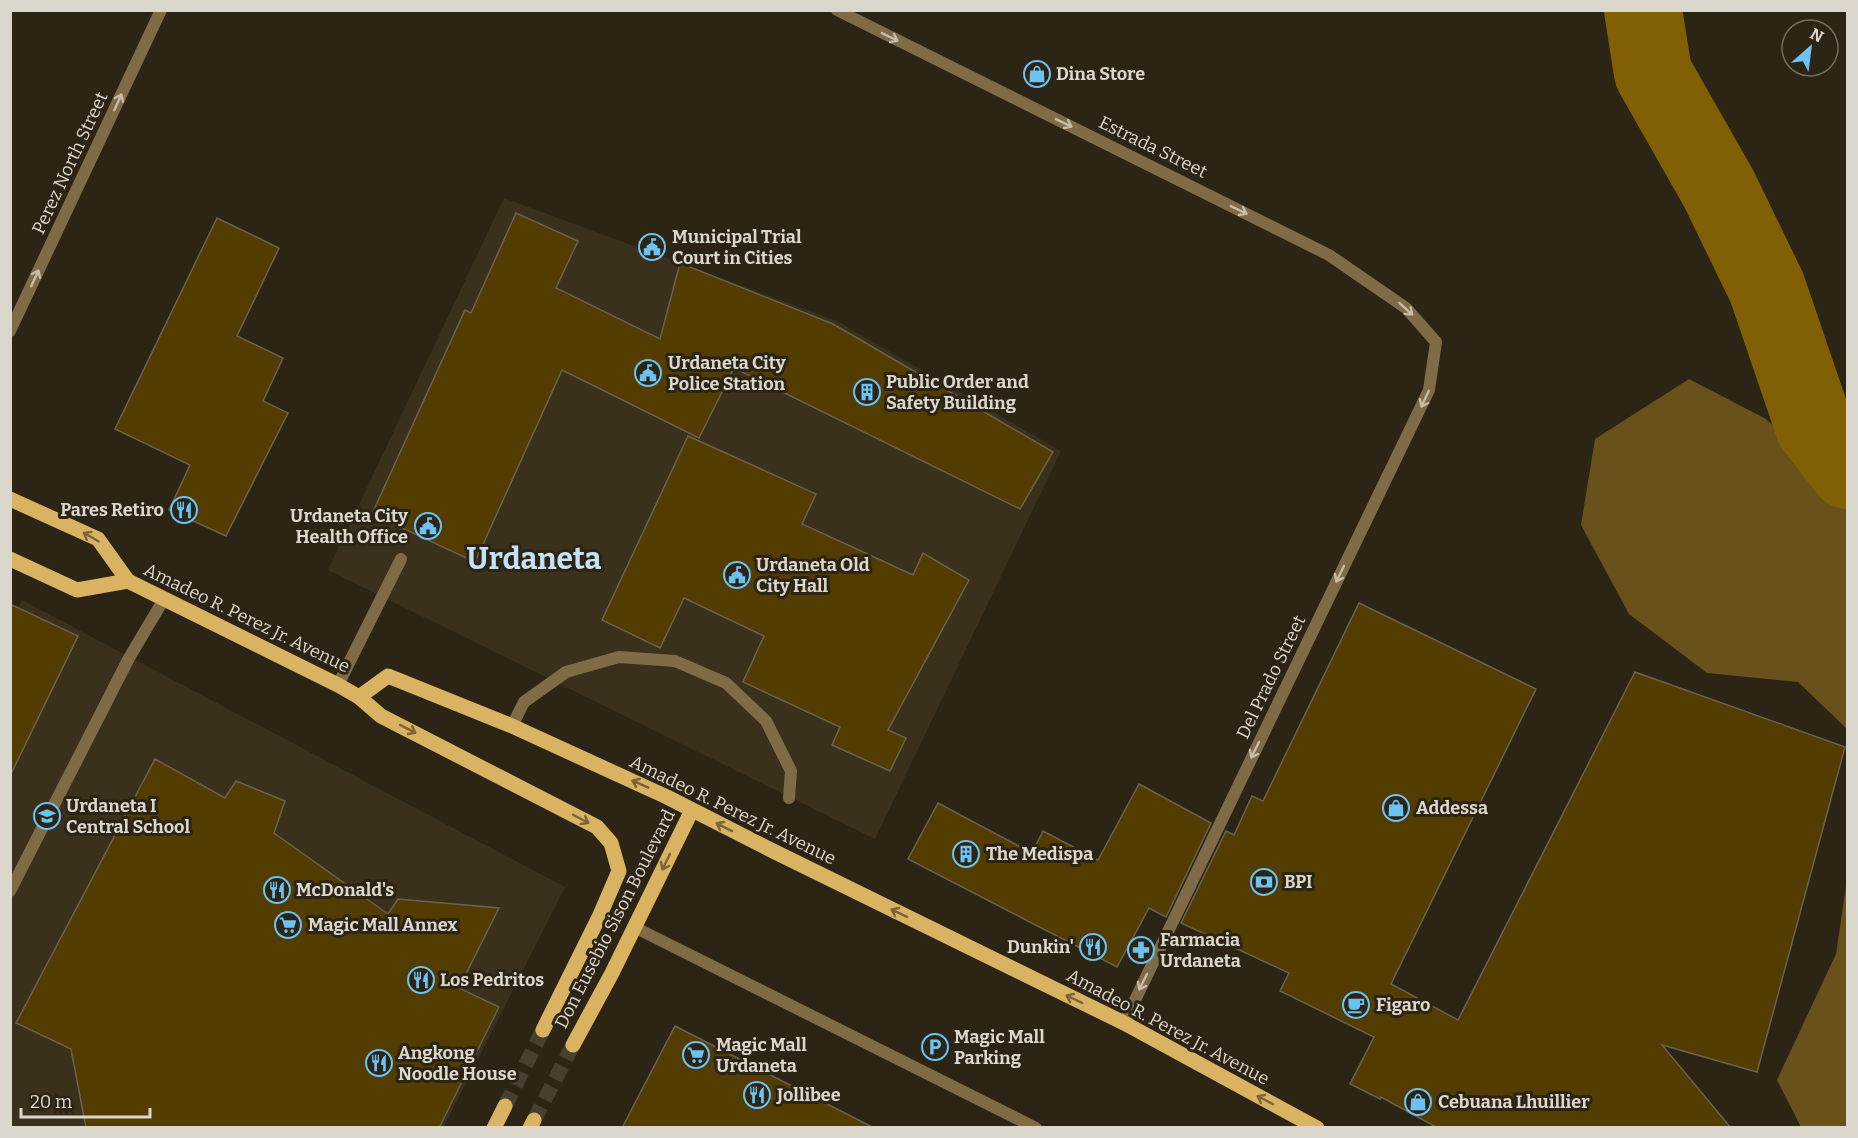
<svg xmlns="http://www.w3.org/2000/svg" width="1858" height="1138" font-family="Bitter,serif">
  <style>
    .built { fill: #3a301b }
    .forest { fill: #69511b }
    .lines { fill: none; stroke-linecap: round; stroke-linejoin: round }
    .river { stroke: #816005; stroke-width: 78 }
    .building { fill: #533c00; stroke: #6a6151; stroke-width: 1.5 }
    .primary-tunnel { stroke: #464031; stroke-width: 15; stroke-dasharray: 15 8; stroke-linecap: butt }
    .service { stroke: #7f6c47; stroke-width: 12 }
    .tertiary { stroke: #7f6c47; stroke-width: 12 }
    .primary { stroke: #d9b362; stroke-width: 15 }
    .oneway { stroke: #c5bcac }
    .oneway2 { stroke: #7a6538 }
    .labels { text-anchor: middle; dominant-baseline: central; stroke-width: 6; stroke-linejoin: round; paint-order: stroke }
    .poi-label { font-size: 18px; font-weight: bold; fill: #dcd7cd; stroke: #2c2516; text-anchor: start }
    .street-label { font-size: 18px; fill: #dcd7cd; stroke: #2c2516 }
    .town-label { font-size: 30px; font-weight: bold; fill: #c4e2f4; stroke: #2c2516 }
  </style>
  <rect width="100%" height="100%" fill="#2c2516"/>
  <g class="built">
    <polygon points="504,198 837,321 1061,451 875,839 328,570"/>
    <polygon points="22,600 565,887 444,1127 11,1127 10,622"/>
  </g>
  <g class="forest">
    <polygon points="1689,379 1766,419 1847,495 1847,729 1798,682 1707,673 1629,614 1581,525 1595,439"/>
    <polygon points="1847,879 1847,1127 1801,1127 1777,1080 1836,954"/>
  </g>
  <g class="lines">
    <polyline class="river" points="1643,10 1653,73 1719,189 1767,288 1814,426 1848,470"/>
  </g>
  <g class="building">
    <polygon points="516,213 578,241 556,288 660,339 680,263 833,324 1053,452 1020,509 734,368 699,438 562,370 475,562 372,514 465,310 471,313"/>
    <polygon points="217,218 279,248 237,336 283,358 263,401 288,413 226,536 169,510 190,465 115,429"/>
    <polygon points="688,436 816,494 802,524 913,575 923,553 969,580 888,730 906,738 890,771 832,745 840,727 743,682 764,636 684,598 660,648 602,620"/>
    <polygon points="1359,603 1536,689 1391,984 1458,1020 1635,672 1845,747 1757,1072 1662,1045 1731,1128 1438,1128 1381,1097 1380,1099 1350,1084 1374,1037 1280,991 1289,973 1181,923 1226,831 1234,835 1252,796 1263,801"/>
    <polygon points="10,604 78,636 10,776"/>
    <polygon points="155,759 225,798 236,781 285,801 274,833 388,914 398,899 499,908 459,988 499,1007 439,1128 86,1128 71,1049 16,1023"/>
    <polygon points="1139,784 1211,823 1166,917 1149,908 1117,967 908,859 938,803 1032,853 1043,831 1098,860"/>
    <polygon points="675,1026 874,1128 622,1128"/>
  </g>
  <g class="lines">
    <g class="primary-tunnel">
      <polyline points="505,1106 543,1030"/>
      <polyline points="534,1120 573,1045"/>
    </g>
    <g class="service">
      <polyline points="338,685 401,559"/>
      <polyline points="512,726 524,702 566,672 619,657 675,661 726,683 766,721 791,771 789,798"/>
      <polyline points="10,891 129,658 164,599"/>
      <polyline points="634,927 1036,1128"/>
    </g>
    <g class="tertiary">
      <polyline points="837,10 1329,255 1406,308 1436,342 1429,390 1124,1023"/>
      <polyline points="10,331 161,10"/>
    </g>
    <g class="primary">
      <polyline points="10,499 98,539 128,581 338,685 359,697 381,716 597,827 611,843 619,871 600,915 543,1030"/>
      <polyline points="10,559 77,590 128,581"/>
      <polyline points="359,697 388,676 512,726 667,797 771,850 1124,1023 1317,1128"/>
      <polyline points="573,1045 612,973 692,810"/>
      <polyline points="494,1128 505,1106"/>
      <polyline points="530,1128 534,1120"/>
    </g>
  </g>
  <defs><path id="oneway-shaft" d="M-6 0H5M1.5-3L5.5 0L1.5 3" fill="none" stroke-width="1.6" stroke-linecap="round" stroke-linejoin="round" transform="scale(1.5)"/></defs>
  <g class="oneway">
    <use href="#oneway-shaft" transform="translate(890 37) rotate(26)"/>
    <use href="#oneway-shaft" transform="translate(118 102) rotate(-65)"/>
    <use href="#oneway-shaft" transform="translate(1064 123) rotate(26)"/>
    <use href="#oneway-shaft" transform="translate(1239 210) rotate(26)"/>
    <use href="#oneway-shaft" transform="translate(35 278) rotate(-65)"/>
    <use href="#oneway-shaft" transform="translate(1406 309) rotate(42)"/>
    <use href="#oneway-shaft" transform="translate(1425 399) rotate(115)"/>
    <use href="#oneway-shaft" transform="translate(1340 574) rotate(116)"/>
    <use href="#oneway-shaft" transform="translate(1255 750) rotate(116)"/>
    <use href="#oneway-shaft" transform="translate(1143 982) rotate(116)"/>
  </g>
  <g class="oneway2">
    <use href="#oneway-shaft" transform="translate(91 537) rotate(-150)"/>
    <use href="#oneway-shaft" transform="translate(408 729) rotate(27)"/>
    <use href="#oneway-shaft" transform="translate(640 784) rotate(-156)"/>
    <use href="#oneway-shaft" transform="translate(581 819) rotate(28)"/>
    <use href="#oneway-shaft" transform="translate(724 827) rotate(-153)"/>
    <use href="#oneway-shaft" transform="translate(666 862) rotate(116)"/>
    <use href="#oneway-shaft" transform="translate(899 913) rotate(-154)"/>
    <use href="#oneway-shaft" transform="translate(1074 999) rotate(-154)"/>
    <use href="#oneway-shaft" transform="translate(1265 1100) rotate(-152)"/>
  </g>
  <defs>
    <symbol id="shop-ring" viewBox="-11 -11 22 22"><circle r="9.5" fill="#2c2516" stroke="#6cc3f2" stroke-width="1.5"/><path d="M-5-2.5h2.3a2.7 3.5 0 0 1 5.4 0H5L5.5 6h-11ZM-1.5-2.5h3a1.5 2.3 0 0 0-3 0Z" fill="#6cc3f2"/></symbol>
    <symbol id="civic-ring" viewBox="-11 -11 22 22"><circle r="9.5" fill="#2c2516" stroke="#6cc3f2" stroke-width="1.5"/><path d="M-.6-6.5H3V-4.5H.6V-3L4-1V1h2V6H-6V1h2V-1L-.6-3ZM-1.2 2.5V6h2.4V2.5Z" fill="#6cc3f2"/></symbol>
    <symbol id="building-ring" viewBox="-11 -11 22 22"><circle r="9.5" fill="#2c2516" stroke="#6cc3f2" stroke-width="1.5"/><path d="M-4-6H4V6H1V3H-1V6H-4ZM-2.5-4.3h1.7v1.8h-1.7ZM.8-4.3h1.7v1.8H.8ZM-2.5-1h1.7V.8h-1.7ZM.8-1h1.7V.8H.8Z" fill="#6cc3f2"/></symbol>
    <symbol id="restaurant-ring" viewBox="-11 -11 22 22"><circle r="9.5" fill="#2c2516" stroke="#6cc3f2" stroke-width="1.5"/><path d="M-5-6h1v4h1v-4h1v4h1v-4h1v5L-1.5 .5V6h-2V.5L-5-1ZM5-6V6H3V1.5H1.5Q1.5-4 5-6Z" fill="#6cc3f2"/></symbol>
    <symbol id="school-ring" viewBox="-11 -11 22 22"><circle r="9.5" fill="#2c2516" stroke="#6cc3f2" stroke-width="1.5"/><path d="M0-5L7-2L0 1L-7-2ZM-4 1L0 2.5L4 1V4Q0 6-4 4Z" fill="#6cc3f2"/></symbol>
    <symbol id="bank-ring" viewBox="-11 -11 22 22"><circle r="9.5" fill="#2c2516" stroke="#6cc3f2" stroke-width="1.5"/><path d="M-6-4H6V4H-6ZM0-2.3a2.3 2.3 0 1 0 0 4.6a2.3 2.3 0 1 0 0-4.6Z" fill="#6cc3f2"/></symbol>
    <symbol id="supermarket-ring" viewBox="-11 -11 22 22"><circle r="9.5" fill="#2c2516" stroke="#6cc3f2" stroke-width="1.5"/><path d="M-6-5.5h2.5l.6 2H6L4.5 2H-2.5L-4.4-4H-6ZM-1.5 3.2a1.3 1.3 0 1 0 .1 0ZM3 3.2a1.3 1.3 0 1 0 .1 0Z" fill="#6cc3f2"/></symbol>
    <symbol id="pharmacy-ring" viewBox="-11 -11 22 22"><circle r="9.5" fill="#2c2516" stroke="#6cc3f2" stroke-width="1.5"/><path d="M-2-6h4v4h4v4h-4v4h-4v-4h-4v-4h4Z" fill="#6cc3f2"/></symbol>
    <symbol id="cafe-ring" viewBox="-11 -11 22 22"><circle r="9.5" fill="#2c2516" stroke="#6cc3f2" stroke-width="1.5"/><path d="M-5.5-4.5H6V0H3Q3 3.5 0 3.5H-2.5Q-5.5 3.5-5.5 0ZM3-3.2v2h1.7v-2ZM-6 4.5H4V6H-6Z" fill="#6cc3f2"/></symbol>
    <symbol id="parking-ring" viewBox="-11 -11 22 22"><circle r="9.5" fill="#2c2516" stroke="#6cc3f2" stroke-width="1.5"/><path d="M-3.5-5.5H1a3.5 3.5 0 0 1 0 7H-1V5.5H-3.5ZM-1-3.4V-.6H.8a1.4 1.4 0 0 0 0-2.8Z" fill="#6cc3f2"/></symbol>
  </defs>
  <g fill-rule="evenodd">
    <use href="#shop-ring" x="1022" y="59" width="30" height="30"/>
    <use href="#civic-ring" x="637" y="232" width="30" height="30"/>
    <use href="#civic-ring" x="633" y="358" width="30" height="30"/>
    <use href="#building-ring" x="852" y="377" width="30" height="30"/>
    <use href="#restaurant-ring" x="169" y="495" width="30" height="30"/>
    <use href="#civic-ring" x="413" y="511" width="30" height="30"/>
    <use href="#civic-ring" x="722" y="560" width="30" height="30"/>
    <use href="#shop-ring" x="1381" y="793" width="30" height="30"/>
    <use href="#school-ring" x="32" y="801" width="30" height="30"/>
    <use href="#building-ring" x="951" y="839" width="30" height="30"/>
    <use href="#bank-ring" x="1249" y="867" width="30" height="30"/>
    <use href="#restaurant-ring" x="262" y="875" width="30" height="30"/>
    <use href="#supermarket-ring" x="273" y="910" width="30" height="30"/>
    <use href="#restaurant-ring" x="1078" y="932" width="30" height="30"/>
    <use href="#pharmacy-ring" x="1126" y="935" width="30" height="30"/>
    <use href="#restaurant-ring" x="406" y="965" width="30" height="30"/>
    <use href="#cafe-ring" x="1341" y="990" width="30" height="30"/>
    <use href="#parking-ring" x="920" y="1032" width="30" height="30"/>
    <use href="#supermarket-ring" x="681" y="1040" width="30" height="30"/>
    <use href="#restaurant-ring" x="364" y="1048" width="30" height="30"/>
    <use href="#restaurant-ring" x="742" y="1080" width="30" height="30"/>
    <use href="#shop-ring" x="1403" y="1087" width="30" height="30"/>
  </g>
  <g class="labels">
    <g class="poi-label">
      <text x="1056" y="74">Dina Store</text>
      <text x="672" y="237">Municipal Trial<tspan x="672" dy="21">Court in Cities</tspan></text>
      <text x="668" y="363">Urdaneta City<tspan x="668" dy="21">Police Station</tspan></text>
      <text x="886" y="382">Public Order and<tspan x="886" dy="21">Safety Building</tspan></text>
      <text x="164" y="510" text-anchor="end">Pares Retiro</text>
      <text x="408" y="516" text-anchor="end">Urdaneta City<tspan x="408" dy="21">Health Office</tspan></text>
      <text x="756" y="565">Urdaneta Old<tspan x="756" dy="21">City Hall</tspan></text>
      <text x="66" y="806">Urdaneta I<tspan x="66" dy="21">Central School</tspan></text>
      <text x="1416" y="808">Addessa</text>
      <text x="986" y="854">The Medispa</text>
      <text x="1284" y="882">BPI</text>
      <text x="296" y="890">McDonald's</text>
      <text x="308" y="925">Magic Mall Annex</text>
      <text x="1160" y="940">Farmacia<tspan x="1160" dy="21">Urdaneta</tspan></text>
      <text x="1074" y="947" text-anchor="end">Dunkin'</text>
      <text x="440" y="980">Los Pedritos</text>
      <text x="1376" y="1005">Figaro</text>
      <text x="954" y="1037">Magic Mall<tspan x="954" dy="21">Parking</tspan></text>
      <text x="716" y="1045">Magic Mall<tspan x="716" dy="21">Urdaneta</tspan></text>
      <text x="398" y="1053">Angkong<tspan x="398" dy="21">Noodle House</tspan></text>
      <text x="777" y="1095">Jollibee</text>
      <text x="1438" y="1102">Cebuana Lhuillier</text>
    </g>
    <g class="street-label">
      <text transform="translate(1153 147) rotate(26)">Estrada Street</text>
      <text transform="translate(70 163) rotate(-65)">Perez North Street</text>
      <text transform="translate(247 618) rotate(26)">Amadeo R. Perez Jr. Avenue</text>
      <text transform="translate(1271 677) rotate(-64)">Del Prado Street</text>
      <text transform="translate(733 810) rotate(26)">Amadeo R. Perez Jr. Avenue</text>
      <text transform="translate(615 919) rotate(-63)">Don Eusebio Sison Boulevard</text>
      <text transform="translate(1168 1027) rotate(28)">Amadeo R. Perez Jr. Avenue</text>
    </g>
    <g class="town-label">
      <text x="534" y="559">Urdaneta</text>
    </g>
  </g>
  <rect width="1858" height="1138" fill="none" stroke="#dcd7cd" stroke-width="24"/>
  <g transform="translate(1810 48) rotate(28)"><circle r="28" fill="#2c2516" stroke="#726c5f" stroke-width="1.5"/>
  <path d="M0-4.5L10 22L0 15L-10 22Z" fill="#6cc3f2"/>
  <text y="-9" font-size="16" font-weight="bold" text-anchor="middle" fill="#dcd7cd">N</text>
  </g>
  <path d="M21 1108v9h129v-9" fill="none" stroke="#dcd7cd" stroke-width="3"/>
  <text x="30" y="1108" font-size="18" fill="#dcd7cd" stroke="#2c2516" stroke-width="4.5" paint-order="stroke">20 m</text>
</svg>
